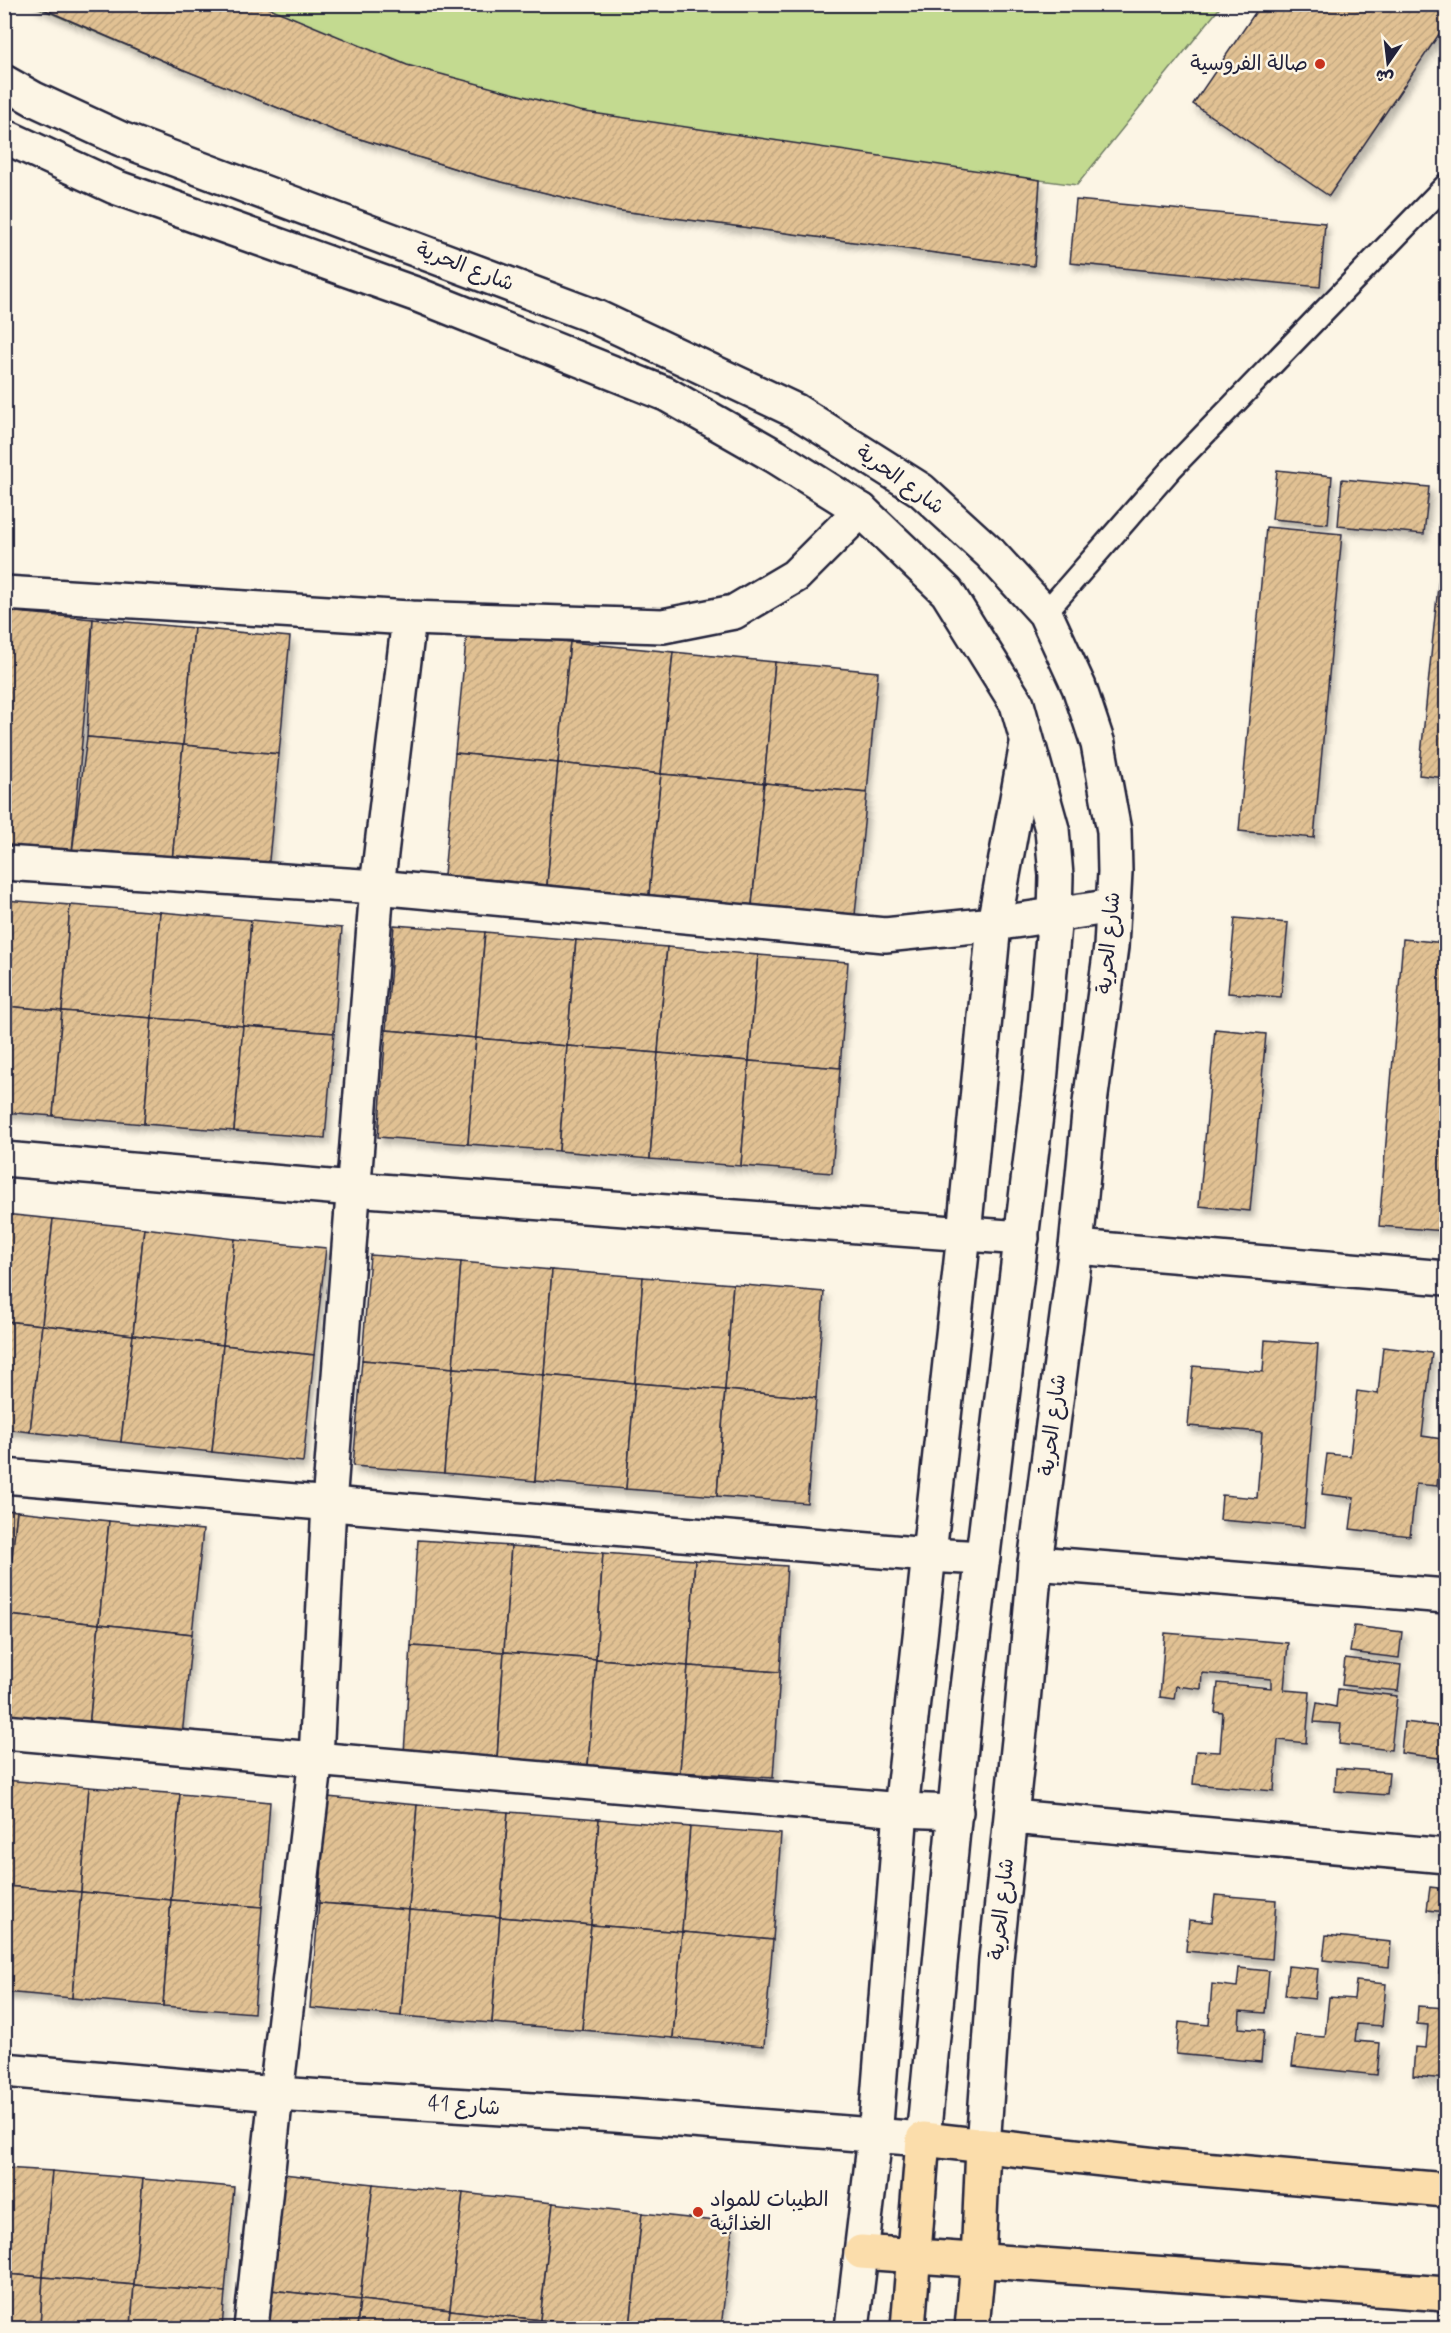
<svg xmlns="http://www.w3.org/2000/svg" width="1451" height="2333" font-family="Mynerve,'Playpen Sans Arabic',sans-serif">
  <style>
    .park { fill: #c3da90; stroke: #727e66; stroke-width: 1.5 }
    .building { fill: url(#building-hatch); stroke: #22223b; stroke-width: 1.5; filter: url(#shadow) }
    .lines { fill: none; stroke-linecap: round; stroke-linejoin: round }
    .lane-casing { stroke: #22223b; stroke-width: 26 }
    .street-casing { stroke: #22223b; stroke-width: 38 }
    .secondary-casing { stroke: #22223b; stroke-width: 38 }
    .primary-casing { stroke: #22223b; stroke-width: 38 }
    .lane { stroke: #fcf5e5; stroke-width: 21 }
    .street { stroke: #fcf5e5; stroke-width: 33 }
    .secondary { stroke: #fcf5e5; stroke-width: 33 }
    .primary { stroke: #fbddab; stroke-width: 33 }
    .poi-dot { fill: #c8321e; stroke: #fcf5e5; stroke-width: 2 }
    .labels { text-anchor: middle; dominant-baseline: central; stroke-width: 5; stroke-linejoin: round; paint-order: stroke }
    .poi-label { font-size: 21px; fill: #22223b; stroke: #fcf5e5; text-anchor: end }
    .street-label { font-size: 21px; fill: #22223b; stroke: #fcf5e5 }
  </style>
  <defs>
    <pattern id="building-hatch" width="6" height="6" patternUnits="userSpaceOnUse" patternTransform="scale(1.5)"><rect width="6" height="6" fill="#e1c193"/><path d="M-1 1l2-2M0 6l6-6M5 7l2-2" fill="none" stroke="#c1a680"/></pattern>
    <filter id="shadow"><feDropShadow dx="3.5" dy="6" stdDeviation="3" flood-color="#0004"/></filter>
  </defs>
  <rect width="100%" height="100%" fill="#fcf5e5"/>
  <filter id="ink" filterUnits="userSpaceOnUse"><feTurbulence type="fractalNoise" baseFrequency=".0167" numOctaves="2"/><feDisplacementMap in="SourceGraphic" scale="12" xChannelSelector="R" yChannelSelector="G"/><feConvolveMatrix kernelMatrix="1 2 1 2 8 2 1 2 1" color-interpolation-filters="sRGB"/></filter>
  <g filter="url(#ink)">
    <polygon class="park" points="32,5 1222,5 1077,185 1040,180 1034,266 615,210 482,177 338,132 182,69"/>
    <g class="building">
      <polygon points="32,4 260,4 407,65 579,111 1040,180 1034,266 614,210 482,177 338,132 182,69"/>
      <polygon points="1261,4 1446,4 1446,24 1329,196 1193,104"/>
      <polygon points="1076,200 1325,223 1320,287 1070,263"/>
      <polygon points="1277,470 1332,476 1328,524 1272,519"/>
      <polygon points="1342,479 1429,487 1424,534 1338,526"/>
      <polygon points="1446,507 1446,778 1419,775"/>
      <polygon points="1266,527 1342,534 1314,838 1239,831"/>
      <polygon points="4,611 93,619 72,853 4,847"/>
      <polygon points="93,619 194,628 183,745 87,737"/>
      <polygon points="194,628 290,637 279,754 183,745"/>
      <polygon points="467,632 570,642 558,763 455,753"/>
      <polygon points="570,642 673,652 661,774 558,763"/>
      <polygon points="673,652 775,662 764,783 661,774"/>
      <polygon points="775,662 878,672 867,793 764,783"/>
      <polygon points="87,737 183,745 172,862 72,853"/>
      <polygon points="183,745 279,754 268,871 172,862"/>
      <polygon points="455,753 558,763 547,885 444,875"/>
      <polygon points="558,763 661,774 649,895 547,885"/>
      <polygon points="661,774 764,783 752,905 649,895"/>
      <polygon points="764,783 867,793 855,915 752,905"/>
      <polygon points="4,900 70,905 62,1011 4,1006"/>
      <polygon points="70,905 160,912 152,1018 62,1011"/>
      <polygon points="160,912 251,920 243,1026 152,1018"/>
      <polygon points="1235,918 1288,923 1281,997 1228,993"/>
      <polygon points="251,920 342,928 334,1033 243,1026"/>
      <polygon points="394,925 485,932 476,1038 386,1030"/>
      <polygon points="485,932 576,940 567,1046 476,1038"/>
      <polygon points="1403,939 1446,943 1446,1231 1379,1226"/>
      <polygon points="576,940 667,947 658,1053 567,1046"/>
      <polygon points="667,947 758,955 749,1061 658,1053"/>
      <polygon points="758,955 848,962 840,1068 749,1061"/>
      <polygon points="4,1006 62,1011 53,1116 4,1112"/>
      <polygon points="62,1011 152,1018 144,1124 53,1116"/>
      <polygon points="152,1018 243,1026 234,1131 144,1124"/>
      <polygon points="243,1026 334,1033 325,1138 234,1131"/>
      <polygon points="1215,1029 1266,1034 1250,1211 1199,1206"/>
      <polygon points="386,1030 476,1038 468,1144 378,1137"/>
      <polygon points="476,1038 567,1046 559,1151 468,1144"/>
      <polygon points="567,1046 658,1053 650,1159 559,1151"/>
      <polygon points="658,1053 749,1061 741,1166 650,1159"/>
      <polygon points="749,1061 840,1068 832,1173 741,1166"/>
      <polygon points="4,1214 53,1219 42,1325 4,1321"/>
      <polygon points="53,1219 144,1228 133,1335 42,1325"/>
      <polygon points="144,1228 235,1239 223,1345 133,1335"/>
      <polygon points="235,1239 326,1248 314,1355 223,1345"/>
      <polygon points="370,1255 461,1262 453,1368 362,1360"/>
      <polygon points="461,1262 552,1270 544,1375 453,1368"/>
      <polygon points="552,1270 643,1277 635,1383 544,1375"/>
      <polygon points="643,1277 733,1284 725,1390 635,1383"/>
      <polygon points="733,1284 824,1292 816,1398 725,1390"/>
      <polygon points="4,1321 42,1325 30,1432 4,1429"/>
      <polygon points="42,1325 133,1335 121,1442 30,1432"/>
      <polygon points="133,1335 223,1345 212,1452 121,1442"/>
      <polygon points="1265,1340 1318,1344 1304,1527 1220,1520 1222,1495 1257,1498 1262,1432 1188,1426 1193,1366 1263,1372"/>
      <polygon points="223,1345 314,1355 303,1462 212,1452"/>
      <polygon points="1383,1347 1432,1353 1422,1436 1442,1439 1437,1486 1416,1484 1410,1536 1350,1529 1354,1498 1322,1494 1327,1454 1350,1456 1357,1391 1378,1394"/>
      <polygon points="362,1360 453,1368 444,1473 353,1466"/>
      <polygon points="453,1368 544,1375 535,1481 444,1473"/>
      <polygon points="544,1375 635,1383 626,1489 535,1481"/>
      <polygon points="635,1383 725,1390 717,1496 626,1489"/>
      <polygon points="725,1390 816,1398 807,1503 717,1496"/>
      <polygon points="4,1510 17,1511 6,1615 4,1615"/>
      <polygon points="17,1511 109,1521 99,1624 6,1615"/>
      <polygon points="109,1521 203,1530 192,1634 99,1624"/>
      <polygon points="418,1540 511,1546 504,1652 411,1646"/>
      <polygon points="511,1546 603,1553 596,1659 504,1652"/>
      <polygon points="603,1553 695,1560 688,1666 596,1659"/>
      <polygon points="695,1560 787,1566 780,1672 688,1666"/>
      <polygon points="6,1615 99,1624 89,1728 4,1720"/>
      <polygon points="99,1624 192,1634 182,1737 89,1728"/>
      <polygon points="1354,1626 1402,1632 1399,1658 1350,1652"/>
      <polygon points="1165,1633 1288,1643 1284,1690 1310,1692 1306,1743 1278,1740 1274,1791 1193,1784 1196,1751 1220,1752 1223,1713 1215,1712 1218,1683 1271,1688 1271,1679 1202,1673 1201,1689 1176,1686 1174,1699 1160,1697"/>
      <polygon points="411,1646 504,1652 497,1759 404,1753"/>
      <polygon points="504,1652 596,1659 588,1766 497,1759"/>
      <polygon points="1345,1658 1401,1665 1398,1691 1342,1685"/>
      <polygon points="596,1659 688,1666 680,1772 588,1766"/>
      <polygon points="688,1666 780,1672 773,1778 680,1772"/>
      <polygon points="1338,1689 1397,1696 1391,1750 1339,1744 1341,1724 1314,1722 1317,1703 1336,1707"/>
      <polygon points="1404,1722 1446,1727 1446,1771 1438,1770 1439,1758 1401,1753"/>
      <polygon points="1336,1768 1389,1772 1387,1795 1335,1791"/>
      <polygon points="4,1780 89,1787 81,1892 4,1886"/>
      <polygon points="89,1787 180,1794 171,1900 81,1892"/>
      <polygon points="180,1794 270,1802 262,1907 171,1900"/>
      <polygon points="327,1797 417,1805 409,1910 319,1903"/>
      <polygon points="417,1805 508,1812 500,1917 409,1910"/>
      <polygon points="508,1812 599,1819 591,1925 500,1917"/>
      <polygon points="599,1819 690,1827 682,1932 591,1925"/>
      <polygon points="690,1827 781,1834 773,1940 682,1932"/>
      <polygon points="4,1886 81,1892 72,1998 4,1992"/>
      <polygon points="1430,1887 1446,1889 1446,1912 1427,1910"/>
      <polygon points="81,1892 171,1900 163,2006 72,1998"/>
      <polygon points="1215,1895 1276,1900 1272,1959 1186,1951 1189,1920 1212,1922"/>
      <polygon points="171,1900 262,1907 254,2013 163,2006"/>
      <polygon points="319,1903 409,1910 401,2016 310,2008"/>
      <polygon points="409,1910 500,1917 492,2023 401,2016"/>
      <polygon points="500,1917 591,1925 582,2030 492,2023"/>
      <polygon points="591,1925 682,1932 673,2038 582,2030"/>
      <polygon points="682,1932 773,1940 764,2046 673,2038"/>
      <polygon points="1326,1935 1391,1942 1389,1967 1323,1960"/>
      <polygon points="1442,1942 1446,1943 1446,1973 1439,1973"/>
      <polygon points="1288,1966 1318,1969 1315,1999 1285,1996"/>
      <polygon points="1239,1968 1269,1971 1265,2013 1240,2011 1239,2028 1264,2030 1261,2062 1176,2054 1179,2022 1209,2025 1212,1984 1237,1987"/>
      <polygon points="1356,1981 1386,1984 1382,2026 1357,2024 1355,2041 1380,2043 1377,2075 1292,2066 1296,2035 1325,2037 1329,1997 1354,1999"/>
      <polygon points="1418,2006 1446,2008 1446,2079 1413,2076 1415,2047 1426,2048 1428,2025 1417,2024"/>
      <polygon points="4,2168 52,2171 43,2277 4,2274"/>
      <polygon points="52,2171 143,2179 134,2285 43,2277"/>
      <polygon points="283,2174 373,2184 360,2300 270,2290"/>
      <polygon points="143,2179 234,2187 225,2292 134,2285"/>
      <polygon points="373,2184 463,2193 450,2310 360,2300"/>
      <polygon points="463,2193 553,2203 540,2320 450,2310"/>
      <polygon points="553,2203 642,2213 630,2328 540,2320"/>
      <polygon points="642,2213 733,2223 721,2328 630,2328"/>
      <polygon points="4,2274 43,2277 40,2328 4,2328"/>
      <polygon points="43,2277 134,2285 131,2328 40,2328"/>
      <polygon points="134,2285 225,2292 222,2328 131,2328"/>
      <polygon points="270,2290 360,2300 357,2328 266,2328"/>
      <polygon points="360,2300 450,2310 448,2328 357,2328"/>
      <polygon points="450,2310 540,2320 539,2328 448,2328"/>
      <polygon points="540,2320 621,2328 539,2328"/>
    </g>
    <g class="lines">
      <defs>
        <polyline id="lane" points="1045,613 1171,469 1446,185"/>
        <g id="street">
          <polyline points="4,593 409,618 663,626 734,612 795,576 861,510"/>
          <polyline points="4,863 377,887 885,935 994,924 1114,906"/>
          <polyline points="4,1159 353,1189 1022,1238"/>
          <polyline points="1076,1247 1446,1278"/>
          <polyline points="4,1476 928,1555 983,1558"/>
          <polyline points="1035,1563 1446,1596"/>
          <polyline points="4,1732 901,1810 956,1812"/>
          <polyline points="1012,1817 1446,1856"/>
          <polyline points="251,2328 276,2094 316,1758 329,1504 377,887 409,618"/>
        </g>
        <g id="secondary">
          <polyline points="4,82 34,99 121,139 596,317 796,411 921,490 990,553 1045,613 1079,687 1098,744 1114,831 1115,872 1111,947 1090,1103 1076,1247 1035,1563 1023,1702 996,1959 983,2147"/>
          <polyline points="4,136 115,187 418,295 666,394 775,456 861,510 947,592 1017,704 1052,829 1056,876 1055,914 1040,1082 966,1696 923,2139 615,2115 276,2094 4,2070"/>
          <polyline points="852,2328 875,2137 901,1810 964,1234 994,924 1026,749"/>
        </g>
        <g id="primary">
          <polyline points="861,2252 1446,2294"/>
          <polyline points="908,2328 923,2139 1156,2165 1446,2190"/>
          <polyline points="972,2328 978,2262 983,2147"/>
        </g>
      </defs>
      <use href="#lane" class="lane-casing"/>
      <use href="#street" class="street-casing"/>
      <use href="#secondary" class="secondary-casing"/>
      <use href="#primary" class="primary-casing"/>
      <use href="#lane" class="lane"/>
      <use href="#street" class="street"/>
      <use href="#secondary" class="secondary"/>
      <use href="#primary" class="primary"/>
    </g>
  </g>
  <g class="poi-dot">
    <circle cx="1320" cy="64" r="6"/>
    <circle cx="698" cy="2212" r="6"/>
  </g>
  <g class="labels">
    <g class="poi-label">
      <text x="1308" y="64">صالة الفروسية</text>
      <text x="710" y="2200" text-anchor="start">الطيبات للمواد<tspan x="710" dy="24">الغذائية</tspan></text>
    </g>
    <g class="street-label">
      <text transform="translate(465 267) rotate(21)">شارع الحرية</text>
      <text transform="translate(900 480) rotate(36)">شارع الحرية</text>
      <text transform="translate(1109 943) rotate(-85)">شارع الحرية</text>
      <text transform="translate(1053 1425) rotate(-83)">شارع الحرية</text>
      <text transform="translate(1002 1909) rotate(-84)">شارع الحرية</text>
      <text transform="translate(464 2106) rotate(4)">شارع 41</text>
    </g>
  </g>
  <rect width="1451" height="2333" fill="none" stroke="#fcf5e5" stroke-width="24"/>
  <rect x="12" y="12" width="1427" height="2309" fill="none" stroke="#22223b" stroke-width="2" filter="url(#ink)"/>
  <g transform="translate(1388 63) rotate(194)" stroke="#fcf5e5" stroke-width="4.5" paint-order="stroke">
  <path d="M0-4.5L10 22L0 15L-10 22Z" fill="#22223b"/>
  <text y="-9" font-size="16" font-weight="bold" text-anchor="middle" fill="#22223b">ش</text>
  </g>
</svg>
